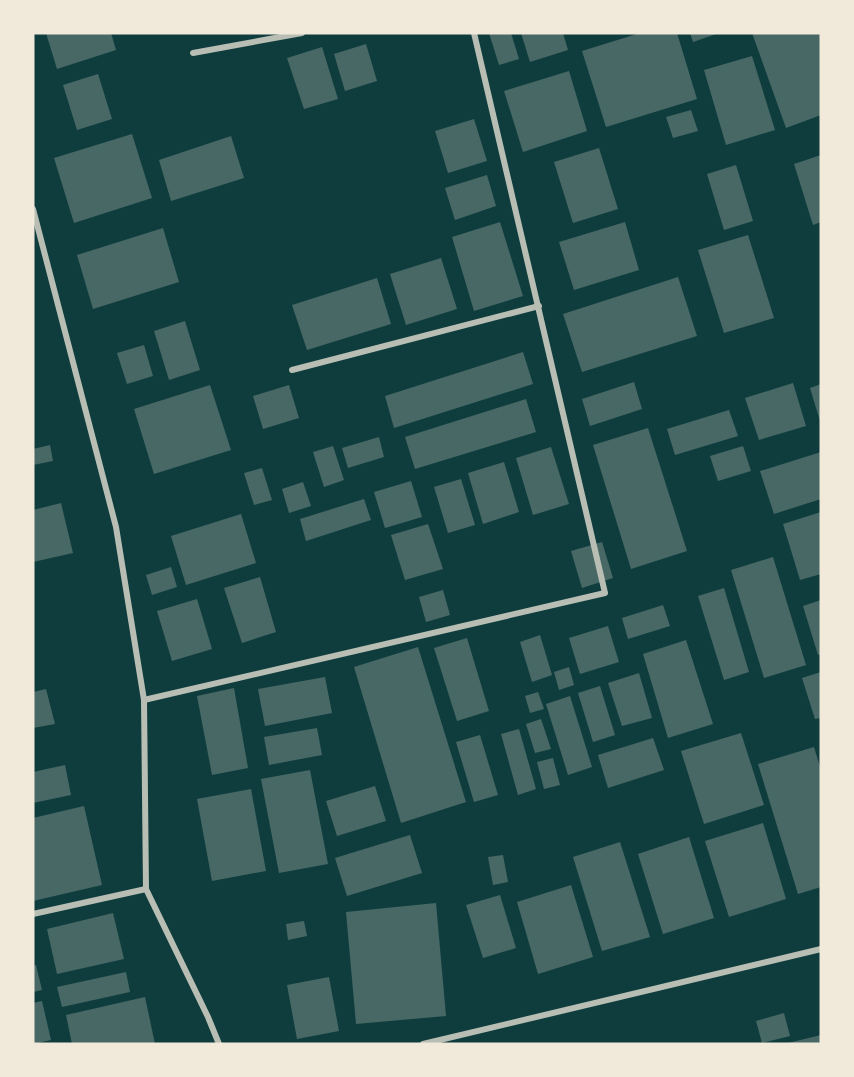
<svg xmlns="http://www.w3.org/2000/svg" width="854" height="1077" font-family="'DejaVu Sans',sans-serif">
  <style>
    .building { fill: #486865 }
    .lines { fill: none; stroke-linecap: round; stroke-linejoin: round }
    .minor { stroke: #b8beb3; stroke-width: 6 }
  </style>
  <rect width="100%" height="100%" fill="#0f3d3e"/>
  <g class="building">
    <polygon points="46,33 111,33 116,50 57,69"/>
    <polygon points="489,33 511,33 519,59 499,65"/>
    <polygon points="521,33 563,33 568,50 530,62"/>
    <polygon points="640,33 677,33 697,99 606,127 582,51"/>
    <polygon points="690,33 719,33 693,42"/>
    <polygon points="752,33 821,33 821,115 786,128"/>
    <polygon points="366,44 377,81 345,91 334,54"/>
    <polygon points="322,47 338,99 304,109 287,58"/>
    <polygon points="752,56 775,130 726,145 704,70"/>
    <polygon points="569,71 587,131 523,152 504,91"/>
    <polygon points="98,74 112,119 77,130 63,85"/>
    <polygon points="691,110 698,131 673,138 666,117"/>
    <polygon points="474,119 487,161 448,173 435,131"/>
    <polygon points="132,134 152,198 74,223 54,158"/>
    <polygon points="231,136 244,178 171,201 159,160"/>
    <polygon points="599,148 618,209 573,223 554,162"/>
    <polygon points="821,155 821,222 813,225 794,164"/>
    <polygon points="736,165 753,221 724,230 707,174"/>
    <polygon points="487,175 496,206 455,220 445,188"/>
    <polygon points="500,222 523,296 474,311 452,237"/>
    <polygon points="625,222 639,270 574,290 559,242"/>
    <polygon points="163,228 179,282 93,309 77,255"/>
    <polygon points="748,235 774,318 724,333 698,250"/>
    <polygon points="441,258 457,309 406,325 390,274"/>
    <polygon points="678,277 697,336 582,372 563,314"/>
    <polygon points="377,278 391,324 307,350 292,305"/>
    <polygon points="185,321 200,370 169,380 154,331"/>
    <polygon points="144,345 153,376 127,384 117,353"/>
    <polygon points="523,352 533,384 394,428 385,396"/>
    <polygon points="634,382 642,409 590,426 582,399"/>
    <polygon points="793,383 806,426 759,440 745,398"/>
    <polygon points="821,384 821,421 820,421 810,388"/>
    <polygon points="210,385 231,450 154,474 134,409"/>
    <polygon points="289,385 299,418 263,429 253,396"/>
    <polygon points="526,399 536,432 415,469 405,437"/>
    <polygon points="729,410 738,436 675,455 667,429"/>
    <polygon points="648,428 687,551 631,569 593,445"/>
    <polygon points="379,437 384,457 348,468 342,448"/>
    <polygon points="50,445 53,461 33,465 33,449"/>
    <polygon points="333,446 344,480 324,487 313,452"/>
    <polygon points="743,446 751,471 718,481 710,456"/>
    <polygon points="551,447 569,504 533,515 516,458"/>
    <polygon points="821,452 821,499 774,514 760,471"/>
    <polygon points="504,462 519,512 483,524 468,473"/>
    <polygon points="262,468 272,500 254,505 244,473"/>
    <polygon points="461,479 475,525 448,533 434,487"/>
    <polygon points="411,481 422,517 385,528 374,492"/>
    <polygon points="303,482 311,506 289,513 282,489"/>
    <polygon points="364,499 371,520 306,541 300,519"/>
    <polygon points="61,503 73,553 33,562 33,510"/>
    <polygon points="821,512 821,574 800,580 783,524"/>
    <polygon points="241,514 256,563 186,585 171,536"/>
    <polygon points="428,524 443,569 405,580 391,535"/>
    <polygon points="602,542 613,578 582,588 571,551"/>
    <polygon points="773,557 806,665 764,678 731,570"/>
    <polygon points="171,567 177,587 152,595 146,575"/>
    <polygon points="260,577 276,632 242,643 224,588"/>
    <polygon points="724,588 749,672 724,680 698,596"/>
    <polygon points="443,590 450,615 426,622 419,597"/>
    <polygon points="197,599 212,649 172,661 157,611"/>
    <polygon points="821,600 821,654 818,655 803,606"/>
    <polygon points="663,605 670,626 628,639 622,618"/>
    <polygon points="608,626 619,662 580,674 569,638"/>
    <polygon points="540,635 552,675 532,682 520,642"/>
    <polygon points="467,638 489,711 457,721 434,648"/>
    <polygon points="686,640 713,724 668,738 643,654"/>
    <polygon points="418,647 466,802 401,823 354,667"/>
    <polygon points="569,667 574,685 559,690 554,672"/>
    <polygon points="821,672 821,718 815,719 802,678"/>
    <polygon points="639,673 652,718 622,726 608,683"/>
    <polygon points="325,677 332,713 265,726 258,689"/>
    <polygon points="600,686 615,735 593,742 578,693"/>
    <polygon points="234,688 248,768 212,775 197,696"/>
    <polygon points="46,689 55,724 33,728 33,692"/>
    <polygon points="538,692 544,709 530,713 525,696"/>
    <polygon points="570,696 592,767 568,775 546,704"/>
    <polygon points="541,719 551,749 535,753 526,724"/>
    <polygon points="317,728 322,755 269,765 264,737"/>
    <polygon points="519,729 536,789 518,795 501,734"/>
    <polygon points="741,733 764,805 704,824 681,751"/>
    <polygon points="480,735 498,795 474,802 456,742"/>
    <polygon points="653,738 664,770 608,788 598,755"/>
    <polygon points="814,747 821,770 821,887 798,894 758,764"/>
    <polygon points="553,758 560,785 544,789 537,762"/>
    <polygon points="65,765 71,795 33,803 33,772"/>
    <polygon points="310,770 328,864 279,873 261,779"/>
    <polygon points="375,786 386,821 337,836 326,801"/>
    <polygon points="251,789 266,871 212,881 197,799"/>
    <polygon points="84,806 102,885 33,901 33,818"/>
    <polygon points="763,823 786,899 729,917 705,841"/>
    <polygon points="410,835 422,873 347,896 335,858"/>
    <polygon points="689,837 714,918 663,934 638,854"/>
    <polygon points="620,842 650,937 602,951 573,857"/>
    <polygon points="503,855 508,882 493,885 488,857"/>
    <polygon points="571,885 593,957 538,974 517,902"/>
    <polygon points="500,895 516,948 483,958 466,905"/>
    <polygon points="436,903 446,1016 356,1024 346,912"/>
    <polygon points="113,913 124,959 57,974 47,929"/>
    <polygon points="304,921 307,936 288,940 286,924"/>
    <polygon points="36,965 42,990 33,992 33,966"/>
    <polygon points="126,972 130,992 62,1007 57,987"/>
    <polygon points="329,977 339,1031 297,1039 287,985"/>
    <polygon points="145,997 155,1044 72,1044 66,1015"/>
    <polygon points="42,1001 51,1040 33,1044 33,1003"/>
    <polygon points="784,1013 790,1036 762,1043 756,1021"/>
    <polygon points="821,1035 821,1044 789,1044 788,1043"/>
  </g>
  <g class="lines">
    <g class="minor">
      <polyline points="193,53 302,33"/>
      <polyline points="33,209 116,527 144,700 146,889 208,1017 219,1044"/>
      <polyline points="292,370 539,306"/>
      <polyline points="144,700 605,593 474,33"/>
      <polyline points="33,914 146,889"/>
      <polyline points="423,1044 821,949"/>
    </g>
  </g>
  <rect width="854" height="1077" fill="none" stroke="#f1e9da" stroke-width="69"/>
</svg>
